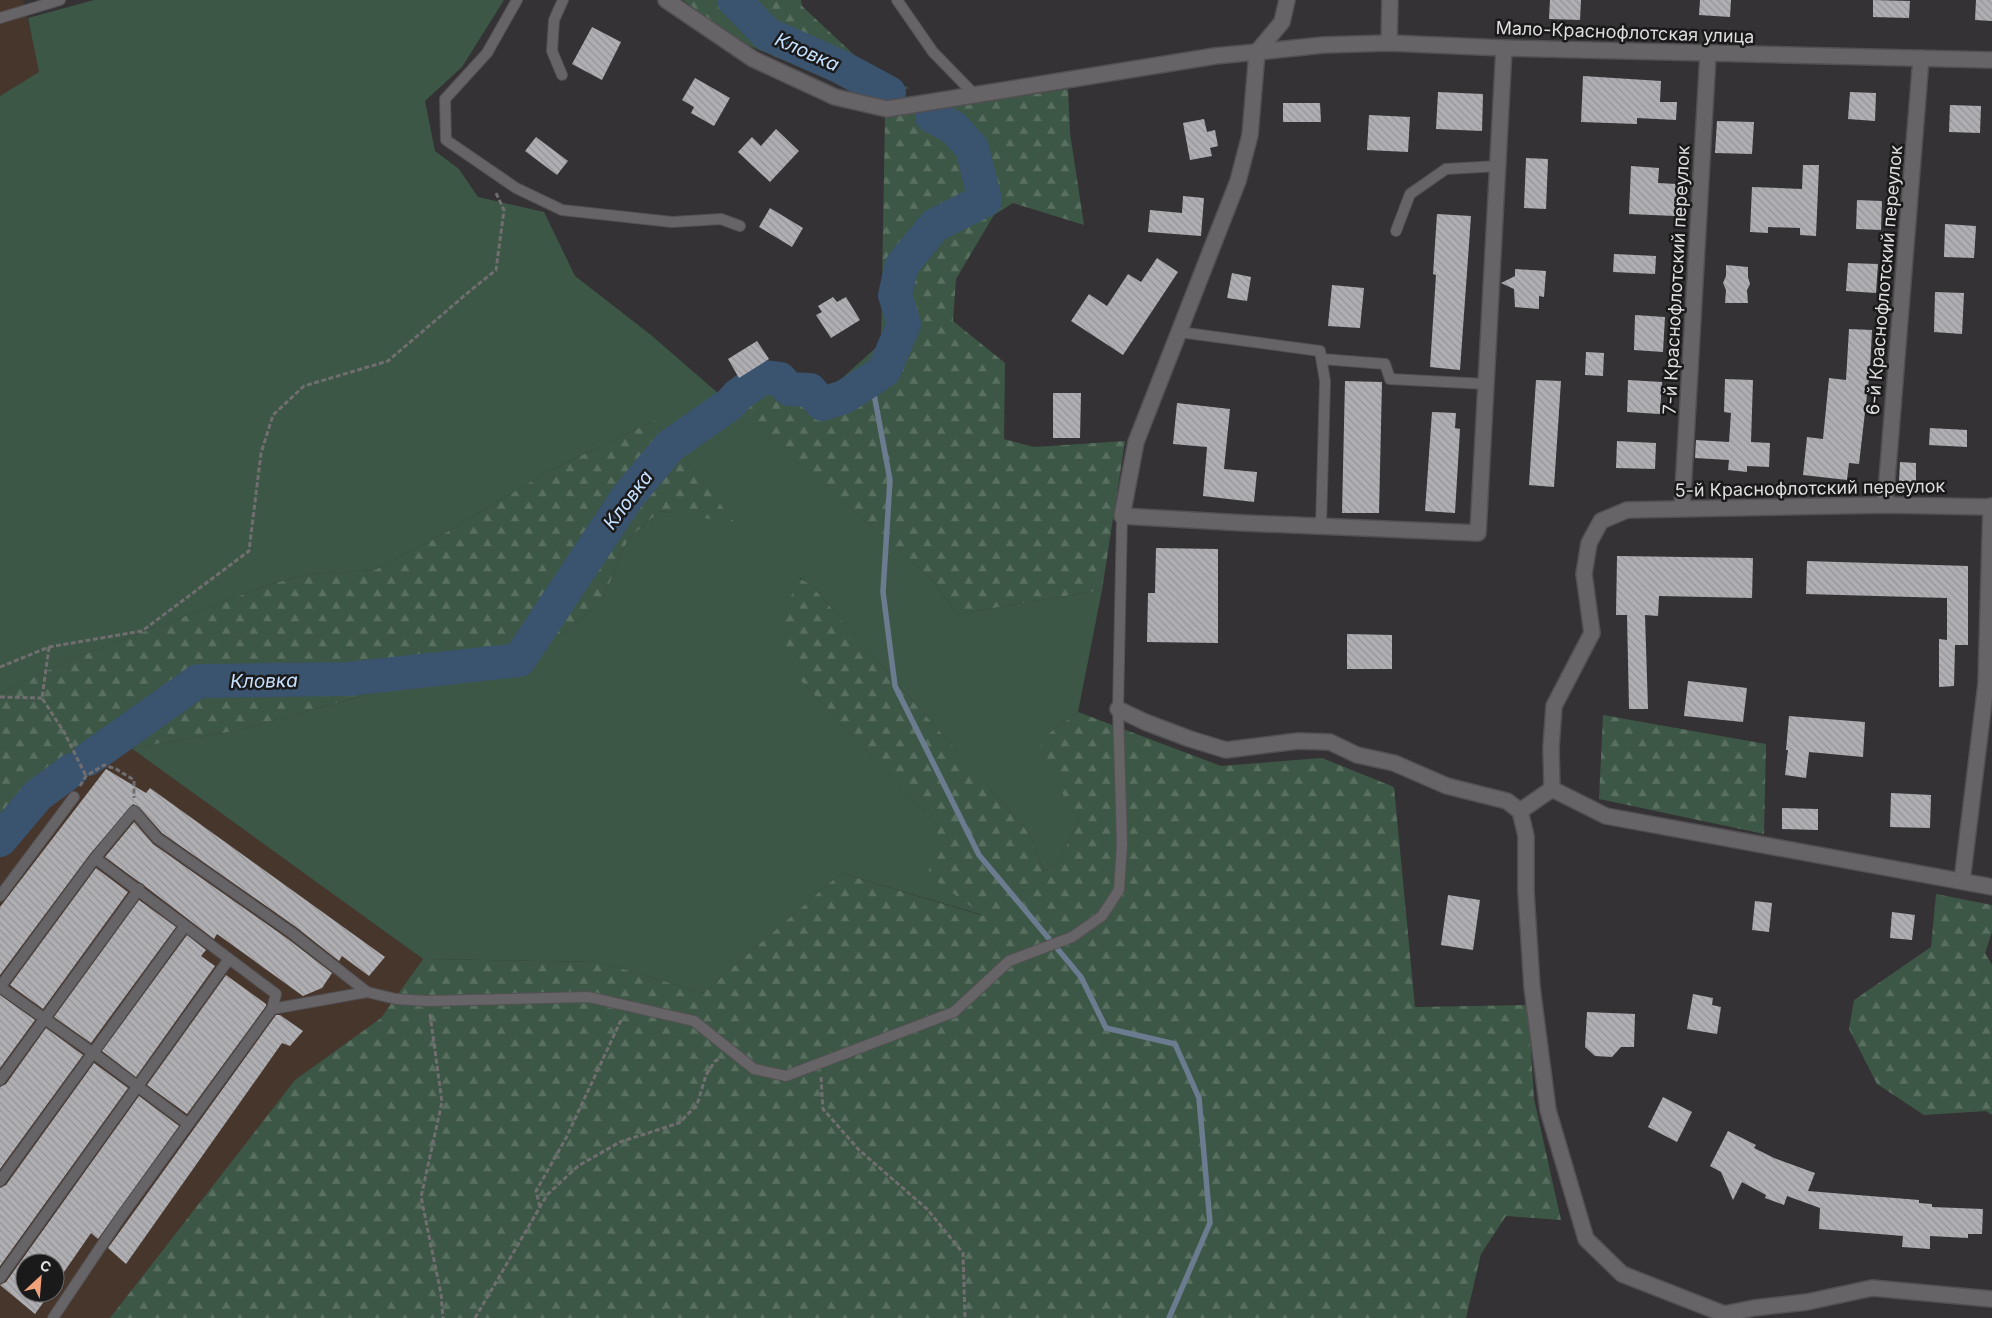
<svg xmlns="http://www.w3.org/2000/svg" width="1992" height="1318" font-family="Inter,sans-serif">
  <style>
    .industrial { fill: #47362c; fill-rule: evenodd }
    .grass { fill: #3d5746 }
    .forest { fill: url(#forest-firs) }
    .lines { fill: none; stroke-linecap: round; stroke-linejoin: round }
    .stream { stroke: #6c7c90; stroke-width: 5.5 }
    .river { stroke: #3a536e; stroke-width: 34 }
    .building { fill: url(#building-back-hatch) }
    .service-casing { stroke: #525053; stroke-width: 12 }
    .minor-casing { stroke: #525053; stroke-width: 18 }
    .tertiary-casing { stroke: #525053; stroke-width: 18 }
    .path { stroke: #706e70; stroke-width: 3; stroke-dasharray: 5 2.5; stroke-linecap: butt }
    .service { stroke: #676467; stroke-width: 10 }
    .minor { stroke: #676467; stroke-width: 15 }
    .tertiary { stroke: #676467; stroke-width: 15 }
    .labels { text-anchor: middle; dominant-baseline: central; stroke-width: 5; stroke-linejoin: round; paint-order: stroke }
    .street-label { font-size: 18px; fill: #dfdddf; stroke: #1b1a1b }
    .water-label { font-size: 19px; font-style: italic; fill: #c6e1ff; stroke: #1b1a1b }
  </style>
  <defs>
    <pattern id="forest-firs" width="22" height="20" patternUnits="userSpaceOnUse" patternTransform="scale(1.25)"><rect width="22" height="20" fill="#3d5746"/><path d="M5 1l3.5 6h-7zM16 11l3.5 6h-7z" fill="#596f60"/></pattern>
    <pattern id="building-back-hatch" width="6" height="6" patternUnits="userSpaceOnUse" patternTransform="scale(1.25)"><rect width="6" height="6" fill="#afaeb2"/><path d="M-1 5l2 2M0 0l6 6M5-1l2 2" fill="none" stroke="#949396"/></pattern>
  </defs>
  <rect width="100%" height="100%" fill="#343234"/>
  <g class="industrial">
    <polygon points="0,0 23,0 40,72 0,96"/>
    <path d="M131,748L423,959L381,1018L295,1080L110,1318H0V854L56,774ZM25,1263H55V1293H25Z"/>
  </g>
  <polygon class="grass" points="94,0 504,0 462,67 425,101 435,151 459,169 478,197 544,212 575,276 651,335 932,579 957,614 1102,590 1078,712 1045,736 1064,795 1079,820 1060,859 1044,872 1030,834 810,584 800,578 801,681 938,826 986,916 841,873 703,993 600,962 423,959 131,748 235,731 374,693 565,632 602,601 628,539 660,511 734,522 655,420 547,472 447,532 375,570 310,574 271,584 76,657 0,693 0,96 39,72 28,18"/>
  <g class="forest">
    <polygon points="683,0 801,0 802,6 868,68 909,88 874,99 736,40"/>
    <polygon points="1068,89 1070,133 1084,225 1013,203 994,215 956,279 953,321 1005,363 1004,439 1034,447 1125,441 1102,590 957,614 932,579 722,397 762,371 800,376 829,390 881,343 885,115"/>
    <polygon points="655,420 735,523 660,511 628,539 602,601 565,632 374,693 235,731 131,748 56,774 0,854 0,693 76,657 271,584 310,574 375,570 447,532 547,472"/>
    <polygon points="799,578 810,584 1030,834 1044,872 1060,859 1079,820 1037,753 1045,736 1078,712 1221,766 1322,758 1394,787 1415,1007 1528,1005 1534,1099 1561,1220 1506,1216 1481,1254 1466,1318 110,1318 295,1080 381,1018 423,959 600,962 703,993 841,873 984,916 928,875 938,826 801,681 778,626"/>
    <polygon points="1603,715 1766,744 1764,834 1599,799"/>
    <polygon points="1936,894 1992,905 1992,932 1985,953 1992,965 1992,1115 1986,1111 1924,1115 1877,1084 1849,1029 1854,1000 1931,947"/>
  </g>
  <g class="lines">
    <polyline class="stream" points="871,378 890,480 883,592 895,686 979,855 1081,977 1106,1028 1175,1044 1199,1098 1210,1223 1169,1318"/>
    <g class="river">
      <polyline points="734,0 767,34 839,66 889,93"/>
      <polyline points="88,759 198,681 348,679 519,660 628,496 670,446 730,404 738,395 763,377 780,379 789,389 810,390 822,404 844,397 884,371 904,324 895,295 902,265 935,225 985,200 972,148 954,128 932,116"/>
      <polyline points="0,840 38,795 72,770"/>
    </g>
  </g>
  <g class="building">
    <polygon points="1550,0 1581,0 1580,20 1549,19"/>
    <polygon points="1700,0 1731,0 1730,17 1699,15"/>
    <polygon points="1873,0 1910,1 1909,18 1873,17"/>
    <polygon points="1976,0 1992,0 1992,21 1975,20"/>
    <polygon points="592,27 621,42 602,80 572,64"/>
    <polygon points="1583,76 1661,81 1660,102 1677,102 1676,120 1637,118 1637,124 1581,122"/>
    <polygon points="695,78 730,98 714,126 691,113 694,107 682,100"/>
    <polygon points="1438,92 1483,94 1482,131 1436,129"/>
    <polygon points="1850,92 1876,93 1875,121 1848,119"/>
    <polygon points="1283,103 1320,103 1321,122 1283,122"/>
    <polygon points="1950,105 1981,106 1980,133 1949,132"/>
    <polygon points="1369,115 1410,117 1408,152 1367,150"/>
    <polygon points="1204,119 1207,132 1215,130 1218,146 1210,148 1212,156 1190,160 1183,123"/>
    <polygon points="1717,121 1754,122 1752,154 1715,153"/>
    <polygon points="776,129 799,151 770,182 738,152 752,137 761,146"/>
    <polygon points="536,137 568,161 557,175 525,151"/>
    <polygon points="1526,158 1548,159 1546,209 1524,208"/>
    <polygon points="1803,165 1819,165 1816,236 1800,235 1800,228 1768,227 1768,233 1750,232 1752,187 1802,189"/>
    <polygon points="1631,166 1659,168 1658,183 1677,184 1675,216 1629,214"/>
    <polygon points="1183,196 1204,198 1201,236 1148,232 1150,210 1182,213"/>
    <polygon points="1857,200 1882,201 1881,230 1856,229"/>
    <polygon points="770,208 803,228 792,247 759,227"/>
    <polygon points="1437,214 1471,216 1460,370 1430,367 1436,275 1433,274"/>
    <polygon points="1945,224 1976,226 1974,258 1944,257"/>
    <polygon points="1614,254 1656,256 1655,274 1613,272"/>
    <polygon points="1157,258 1178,272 1123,355 1071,321 1089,294 1107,306 1128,274 1141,282"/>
    <polygon points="1848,263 1878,264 1876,293 1846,291"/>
    <polygon points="1726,265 1748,267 1748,277 1750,284 1747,290 1748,303 1725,303 1726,290 1723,283 1726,276"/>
    <polygon points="1515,269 1546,271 1544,297 1539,296 1539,309 1515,307 1514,289 1501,283 1515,276"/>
    <polygon points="1232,273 1251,277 1247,301 1227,298"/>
    <polygon points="1332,285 1364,288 1360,328 1328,326"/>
    <polygon points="1935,292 1964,293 1962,334 1934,332"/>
    <polygon points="833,297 837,302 846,297 860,320 831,338 816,315 822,312 818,306"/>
    <polygon points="1635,315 1665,317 1663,352 1634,350"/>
    <polygon points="1849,329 1872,330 1870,369 1859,464 1849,463 1847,480 1803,475 1807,437 1823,439 1829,378 1846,380"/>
    <polygon points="757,341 769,359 739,378 728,359"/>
    <polygon points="1586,352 1604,353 1603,376 1585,375"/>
    <polygon points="1725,379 1753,380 1751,442 1770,443 1769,467 1747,466 1747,472 1728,470 1729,460 1695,458 1696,440 1729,442 1731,413 1724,412"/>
    <polygon points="1536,380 1561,381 1554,487 1529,485"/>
    <polygon points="1628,380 1662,382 1660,414 1627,412"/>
    <polygon points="1345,381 1382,382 1379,513 1342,513"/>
    <polygon points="1053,393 1081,393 1080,438 1053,438"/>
    <polygon points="1177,403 1230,409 1224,469 1257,472 1254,502 1203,496 1207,447 1173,444"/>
    <polygon points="1432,412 1456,413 1455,428 1460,429 1455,513 1425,511"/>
    <polygon points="1930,428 1967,430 1967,447 1929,445"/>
    <polygon points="1617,441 1656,443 1655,469 1616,468"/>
    <polygon points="1900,462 1916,463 1916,482 1899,481"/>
    <polygon points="1156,548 1218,549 1218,643 1147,642 1148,593 1155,593"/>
    <polygon points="1617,556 1753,558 1752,598 1659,596 1658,616 1645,615 1648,709 1629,709 1627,615 1616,615"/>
    <polygon points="1807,561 1968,566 1968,645 1955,645 1954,686 1939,687 1939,639 1947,640 1947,598 1806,594"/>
    <polygon points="1347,634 1392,635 1392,669 1347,669"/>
    <polygon points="1688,681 1747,688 1743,722 1684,716"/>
    <polygon points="1789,716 1865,722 1863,757 1809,752 1806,778 1785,775 1788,750 1786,750"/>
    <polygon points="106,769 146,793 150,788 385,957 369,976 342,956 339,961 296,927 162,833 139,807 133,804 90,854 0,975 0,907"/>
    <polygon points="1891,793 1931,795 1930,828 1890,827"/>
    <polygon points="1782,808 1818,809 1818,830 1782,829"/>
    <polygon points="134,822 153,844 288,939 332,973 322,988 303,996 217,934 214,939 146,887 143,884 139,882 105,857"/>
    <polygon points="96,868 128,892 43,1009 10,985"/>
    <polygon points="1448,895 1480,900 1473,950 1441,945"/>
    <polygon points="139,900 176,927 91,1043 54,1017"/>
    <polygon points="1755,901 1772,903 1769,932 1752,930"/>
    <polygon points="1892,912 1915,915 1912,940 1890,938"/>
    <polygon points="187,935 206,950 201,956 215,966 136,1077 102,1051"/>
    <polygon points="226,975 266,1004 266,1006 187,1114 147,1085"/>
    <polygon points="1693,994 1713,998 1712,1005 1721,1007 1717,1034 1687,1029"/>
    <polygon points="0,995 35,1020 0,1068"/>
    <polygon points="1587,1012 1635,1014 1634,1047 1621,1047 1612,1057 1595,1056 1585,1047"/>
    <polygon points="276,1015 280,1015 303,1031 290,1046 282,1043 126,1264 108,1248"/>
    <polygon points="46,1028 83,1055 0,1169 0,1087 6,1084"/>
    <polygon points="94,1063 128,1088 0,1266 0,1188 6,1185"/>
    <polygon points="139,1096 179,1126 98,1239 91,1233 55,1285 55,1263 25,1263 25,1293 50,1293 35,1314 0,1285 6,1282"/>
    <polygon points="1663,1097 1692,1112 1677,1142 1648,1127"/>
    <polygon points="1728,1131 1756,1145 1754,1148 1774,1158 1815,1173 1808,1191 1919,1200 1919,1203 1932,1204 1932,1207 1983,1209 1982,1234 1968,1234 1968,1238 1930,1236 1930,1249 1902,1247 1903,1236 1819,1229 1820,1208 1787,1196 1784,1205 1765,1198 1766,1195 1742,1182 1733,1200 1721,1172 1710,1166"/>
  </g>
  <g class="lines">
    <defs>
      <g id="service">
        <polyline points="517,0 487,53 445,99 446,140 516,188 562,210 672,222 721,219 740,226"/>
        <polyline points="897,0 933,52 974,94"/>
        <polyline points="0,18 60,0"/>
        <polyline points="562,75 552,51 554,20 563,0"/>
        <polyline points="1396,231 1410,194 1446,169 1498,166"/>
        <polyline points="1179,332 1320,351 1325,381 1321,526"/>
        <polyline points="1322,359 1385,364 1390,379 1486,384"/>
        <polyline points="95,858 276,994 272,1009"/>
        <polyline points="0,896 74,797"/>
        <polyline points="0,987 95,858 134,811 157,838 292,933 367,992 396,999 428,1001 589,997 694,1021 754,1069 786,1076 954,1012 1009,961 1072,937 1102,916 1119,890 1122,844 1118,709 1122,516"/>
        <polyline points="0,987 93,1053 188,1124"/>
        <polyline points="0,1080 139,889"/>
        <polyline points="0,1181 185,926"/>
        <polyline points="0,1278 229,959"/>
        <polyline points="53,1318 120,1218 272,1009 367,992"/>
      </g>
      <g id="minor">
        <polyline points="666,0 753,59 835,97 887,109 1215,56 1257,52"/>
        <polyline points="1287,0 1282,22 1257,52 1250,135 1238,181 1136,442 1122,516 1244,523 1478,533 1504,48"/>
        <polyline points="1389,43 1390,0"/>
        <polyline points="1885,505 1921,58"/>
        <polyline points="1682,508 1708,54"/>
        <polyline points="1118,709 1145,722 1190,739 1226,750 1298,741 1330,742 1357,755 1394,763 1447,786 1507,801 1520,811 1526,836 1526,892 1532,987 1548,1110 1586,1239 1622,1274 1724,1314 1754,1308 1807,1302 1872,1288 1992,1299"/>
        <polyline points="1552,789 1606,816 1992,887"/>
        <polyline points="1520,811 1552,789 1551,748 1554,706 1592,633 1584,574 1589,543 1601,521 1627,510 1885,505 1992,507"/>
        <polyline points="1962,881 1986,684 1991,506"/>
      </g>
      <polyline id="tertiary" points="1257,52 1323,45 1389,43 1504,48 1992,60"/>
    </defs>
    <use href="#service" class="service-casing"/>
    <use href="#minor" class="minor-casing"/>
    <use href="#tertiary" class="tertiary-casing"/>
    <g class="path">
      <polyline points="49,647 42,698 64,732 86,776"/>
      <polyline points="0,667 49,647 142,631 249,551 261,453 273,415 304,386 388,361 471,290 496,270 504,210 495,191"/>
      <polyline points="0,697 42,698"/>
      <polyline points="80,786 86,776 104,765 116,769 134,780 134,798"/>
      <polyline points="430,1014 442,1102 421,1197 441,1294 443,1318"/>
      <polyline points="821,1077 823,1109 859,1150 927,1209 963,1253 965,1318"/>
      <polyline points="540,1207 536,1191 566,1138 622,1018"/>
      <polyline points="475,1318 547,1195 578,1166 620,1142 679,1123 697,1105 706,1075 715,1061 720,1059"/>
    </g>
    <use href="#service" class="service"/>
    <use href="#minor" class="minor"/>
    <use href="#tertiary" class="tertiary"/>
  </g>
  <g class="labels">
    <g class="street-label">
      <text transform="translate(1625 32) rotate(2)">Мало-Краснофлотская улица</text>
      <text transform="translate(1676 280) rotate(-87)">7-й Краснофлотский переулок</text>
      <text transform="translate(1884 280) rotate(-85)">6-й Краснофлотский переулок</text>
      <text transform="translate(1810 488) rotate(-1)">5-й Краснофлотский переулок</text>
    </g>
    <g class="water-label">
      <text transform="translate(807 52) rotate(24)">Кловка</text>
      <text transform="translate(628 500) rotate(-53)">Кловка</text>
      <text transform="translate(264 681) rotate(-1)">Кловка</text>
    </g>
  </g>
  <g transform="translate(40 1278) rotate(26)"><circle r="24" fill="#1b1a1b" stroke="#696869"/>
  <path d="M0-4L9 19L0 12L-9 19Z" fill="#f1a27b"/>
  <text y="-8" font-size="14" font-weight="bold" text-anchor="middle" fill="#dfdddf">С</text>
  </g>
</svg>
